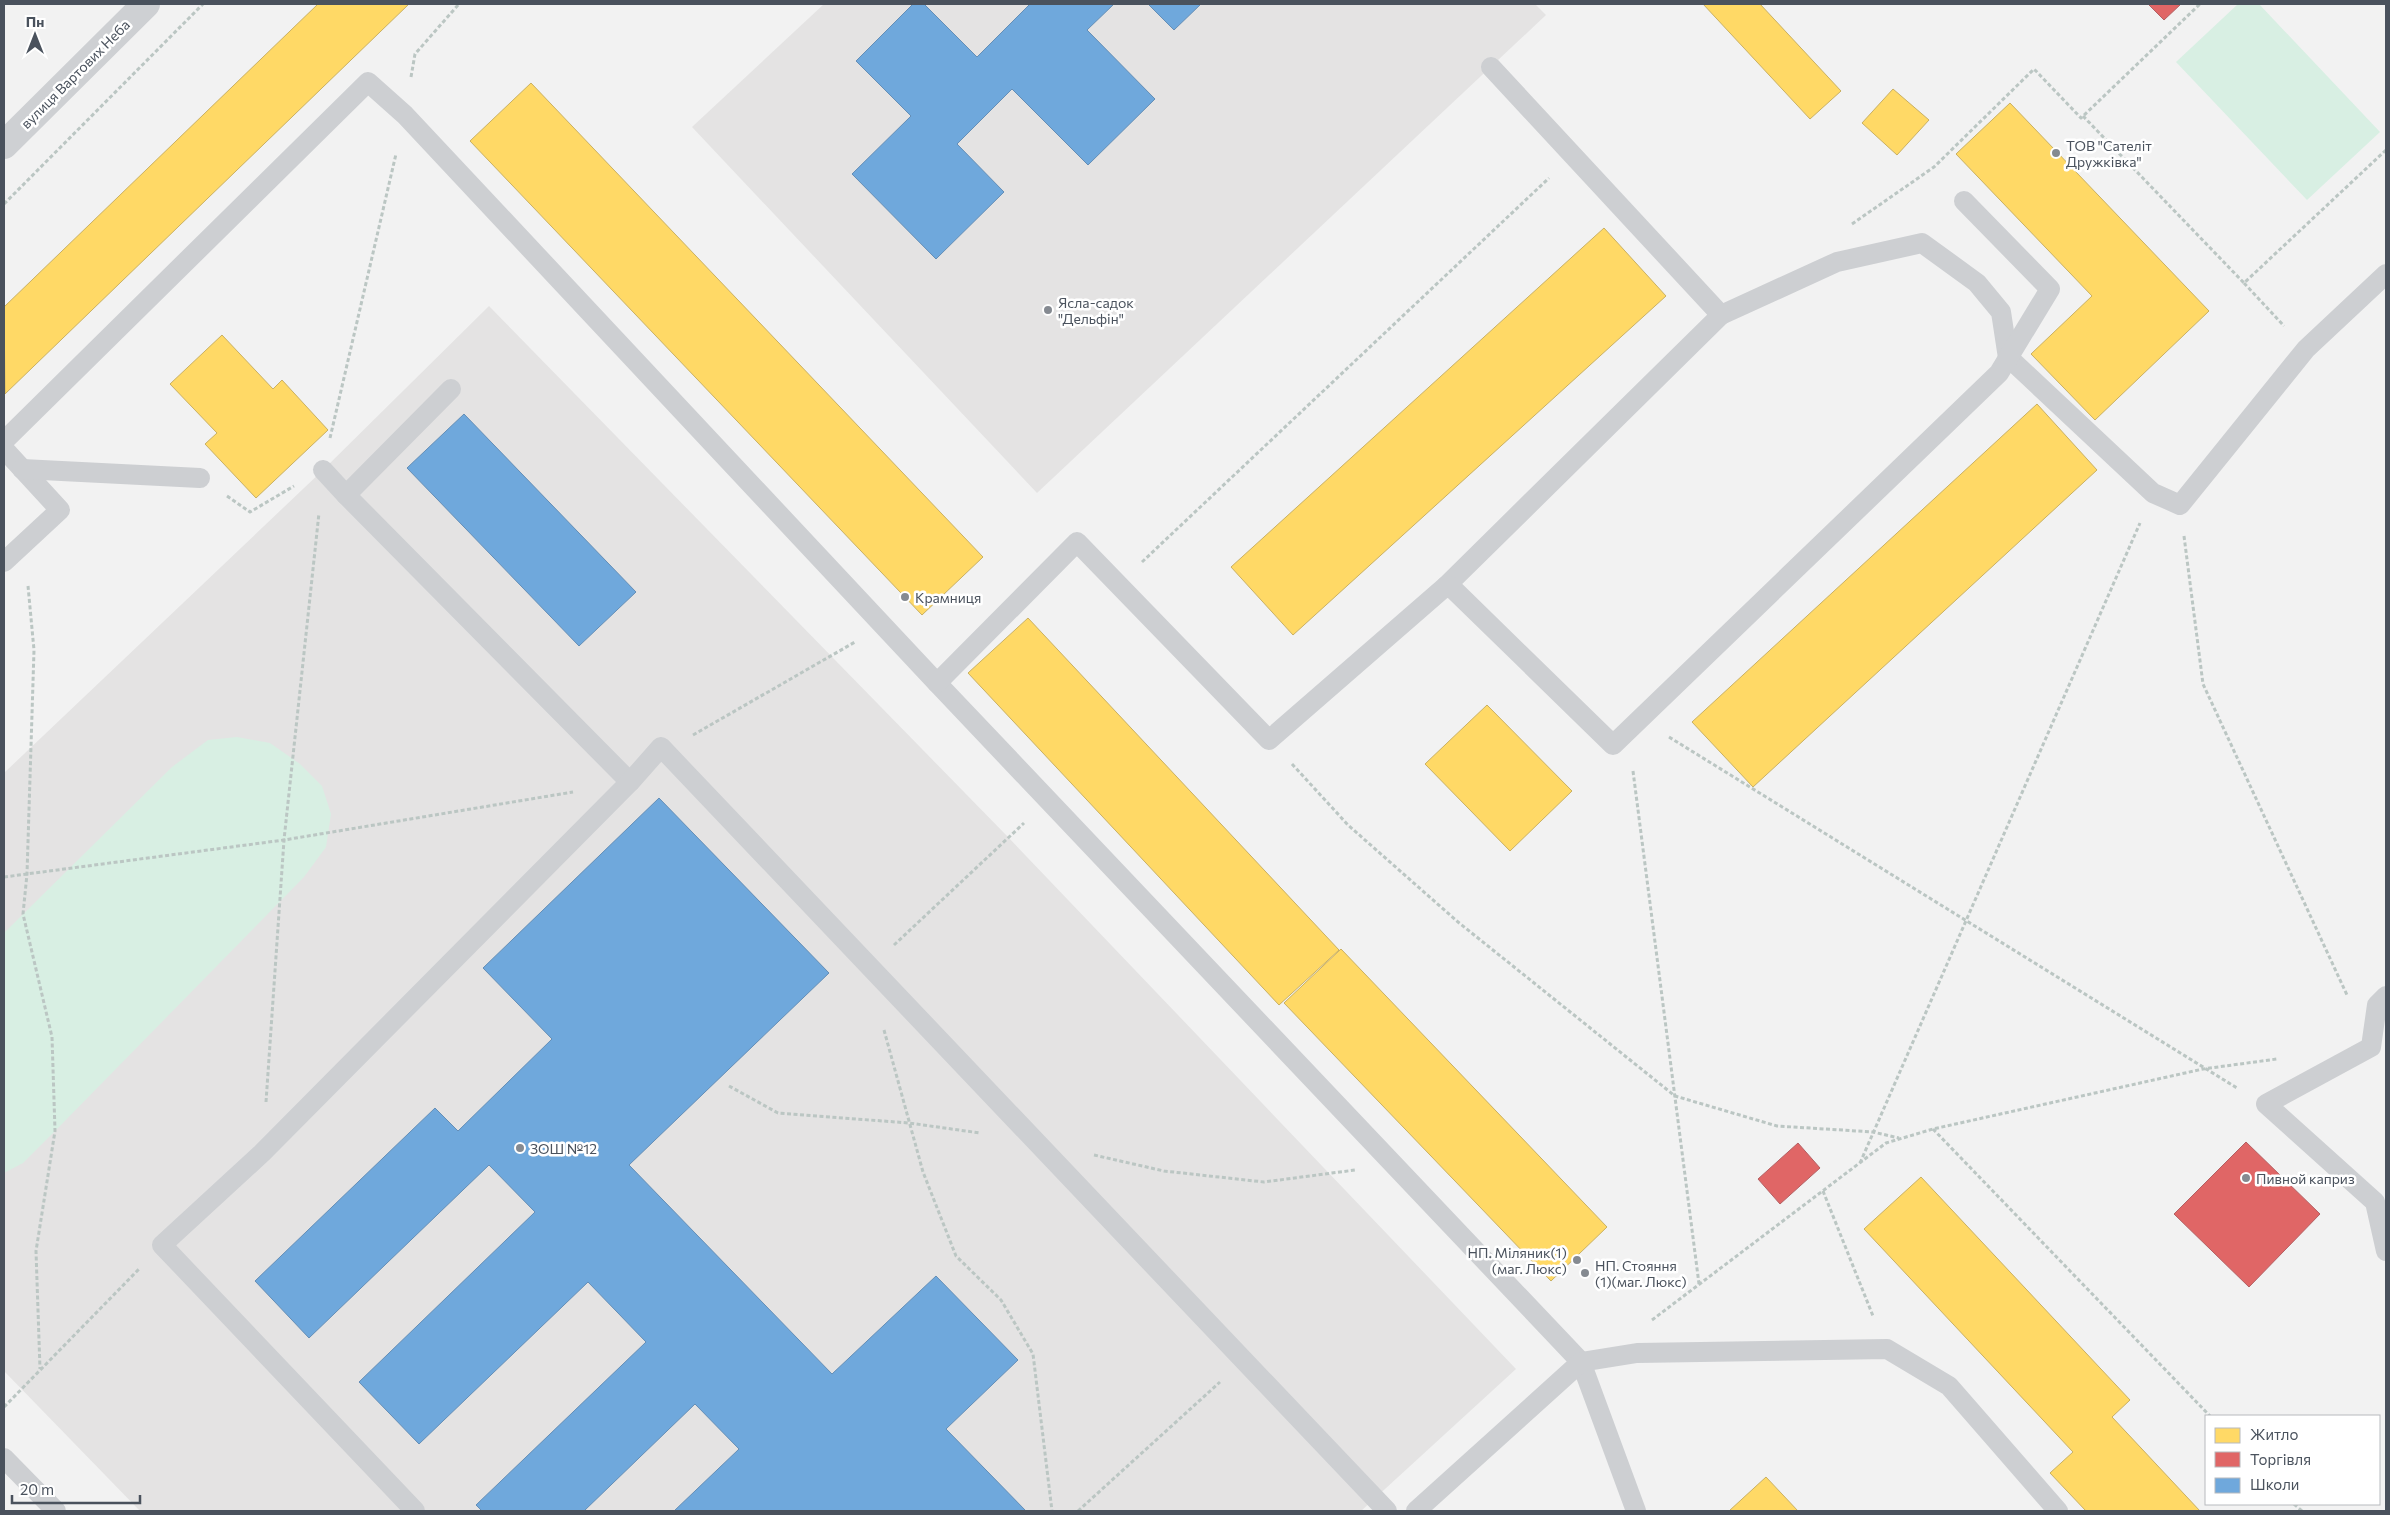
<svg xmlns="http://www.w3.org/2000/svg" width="2390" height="1515" font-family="Commissioner,sans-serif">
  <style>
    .education { fill: #e4e3e3 }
    .green { fill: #d8efe3 }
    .homes { fill: #ffd966; stroke: #c9b063 }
    .shops { fill: #e06666; stroke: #b36063 }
    .schools { fill: #6fa8dc; stroke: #648eb6 }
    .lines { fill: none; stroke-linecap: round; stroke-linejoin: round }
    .path { stroke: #bbc6c3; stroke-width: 3; stroke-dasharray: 4 2.5; stroke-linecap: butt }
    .lane { stroke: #cdcfd2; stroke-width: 20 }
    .secondary { stroke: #ced0d3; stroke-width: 28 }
    .poi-dot { fill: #858a91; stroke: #fff; stroke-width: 2 }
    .labels { text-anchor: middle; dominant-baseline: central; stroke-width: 5; stroke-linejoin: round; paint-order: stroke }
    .street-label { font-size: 14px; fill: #4a525d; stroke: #fff }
    .poi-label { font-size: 14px; fill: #4a525d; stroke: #fff; text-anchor: start }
  </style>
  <rect width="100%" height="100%" fill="#f2f2f2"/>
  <g class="education">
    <polygon points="824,4 1535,4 1546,15 1037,493 692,127"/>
    <polygon points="489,306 1008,837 1516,1369 1361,1511 140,1511 4,1371 4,773 323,470"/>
  </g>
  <g class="green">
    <polygon points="2238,4 2259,4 2380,132 2307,200 2176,62"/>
    <polygon points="237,737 270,743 300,764 322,786 331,814 326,847 304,877 55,1131 23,1163 4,1173 4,933 172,767 208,740"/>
  </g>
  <g class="homes">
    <polygon points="318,4 409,4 5,394 4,307"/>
    <polygon points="1703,4 1760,4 1841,91 1810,119"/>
    <polygon points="531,83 983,557 922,615 470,141"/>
    <polygon points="1893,89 1929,120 1897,155 1862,123"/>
    <polygon points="2010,103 2209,311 2095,420 2031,354 2092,296 1956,154"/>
    <polygon points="1604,228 1666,296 1293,635 1231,567"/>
    <polygon points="222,335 273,389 282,380 328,430 256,498 205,444 217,433 170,384"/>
    <polygon points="2037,404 2097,470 1753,787 1692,722"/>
    <polygon points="1028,618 1339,950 1279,1005 968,673"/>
    <polygon points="1487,705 1572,791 1510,851 1425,764"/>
    <polygon points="1341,949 1607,1227 1551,1281 1284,1003"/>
    <polygon points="1921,1177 2130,1400 2112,1417 2200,1511 2086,1511 2050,1473 2073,1452 1864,1229"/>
    <polygon points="1766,1477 1798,1511 1729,1511"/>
  </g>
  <g class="shops">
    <polygon points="2148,4 2181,4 2164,20"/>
    <polygon points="2246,1142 2320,1214 2249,1287 2174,1214"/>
    <polygon points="1798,1143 1820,1168 1780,1204 1758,1179"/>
  </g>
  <g class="schools">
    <polygon points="913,4 924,4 977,57 1030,4 1114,4 1087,30 1155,99 1088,165 1012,89 957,144 1004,192 936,259 852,174 911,116 856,61"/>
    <polygon points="1148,4 1201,4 1174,30"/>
    <polygon points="464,414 636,592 579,646 407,468"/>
    <polygon points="659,798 829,973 629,1165 832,1374 936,1276 1018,1360 946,1429 1026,1511 674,1511 739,1449 695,1404 584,1511 482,1511 476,1505 646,1342 588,1282 419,1444 359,1382 535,1212 489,1165 309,1338 255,1281 435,1108 458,1131 552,1039 483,968"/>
  </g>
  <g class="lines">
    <g class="path">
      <polyline points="411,77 415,54 459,4"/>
      <polyline points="2083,116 2244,283 2386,150"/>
      <polyline points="4,204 203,4"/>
      <polyline points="1852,224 1934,167 2034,69 2081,118 2200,4"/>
      <polyline points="2244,283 2284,326"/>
      <polyline points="330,438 396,154"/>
      <polyline points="227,496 250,512 294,486"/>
      <polyline points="2184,536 2203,684 2347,995"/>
      <polyline points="1142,562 1549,178"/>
      <polyline points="28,586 34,650 27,874 23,914 52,1037 55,1131 36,1251 40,1369"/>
      <polyline points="693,735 855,642"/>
      <polyline points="1669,737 2237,1088"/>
      <polyline points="1292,764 1348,825 1458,922 1675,1096 1777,1126 1873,1132 1899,1138"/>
      <polyline points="1633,771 1699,1284"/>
      <polyline points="4,877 284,840 573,792"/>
      <polyline points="894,945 1024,823"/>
      <polyline points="884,1030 923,1172 956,1256 1001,1300 1033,1354 1052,1511"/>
      <polyline points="729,1086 778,1113 909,1123 980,1133"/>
      <polyline points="266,1102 284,840 319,513"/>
      <polyline points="1933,1129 2210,1416"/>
      <polyline points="1094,1155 1164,1171 1264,1182 1355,1170"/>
      <polyline points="1860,1163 2140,523"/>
      <polyline points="1823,1191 1873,1316"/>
      <polyline points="1652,1320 1886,1143 1933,1129 2203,1069 2277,1059"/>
      <polyline points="4,1407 140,1268"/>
      <polyline points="2294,1504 2302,1511"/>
      <polyline points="1078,1511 1220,1382"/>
    </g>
    <g class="lane">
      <polyline points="1721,315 1837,262 1922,243 1977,283 2001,312 2008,358"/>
      <polyline points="2008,357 2153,493 2180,505 2306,349 2386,274"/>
      <polyline points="451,389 346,495 630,782"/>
      <polyline points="4,441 368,82 405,115 937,683 1581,1362 1636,1511"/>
      <polyline points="4,449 60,510 4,562"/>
      <polyline points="22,469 200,478"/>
      <polyline points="323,470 346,495"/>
      <polyline points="1446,586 1721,315 1491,67"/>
      <polyline points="937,683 1077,542 1269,740 1446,586 1450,586 1613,745 1999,373 2050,289 1964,201"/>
      <polyline points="2386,996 2377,1005 2371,1047 2266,1104 2375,1202 2386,1251"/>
      <polyline points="4,1458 56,1511"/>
      <polyline points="415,1511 162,1245 262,1153 630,782 661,747 1387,1511"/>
      <polyline points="1416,1511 1581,1362 1637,1353 1887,1349 1949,1386 2058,1511"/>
    </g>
    <polyline class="secondary" points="4,145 146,4"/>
  </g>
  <g class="poi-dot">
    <circle cx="2056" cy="153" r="5"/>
    <circle cx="1048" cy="310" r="5"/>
    <circle cx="905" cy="597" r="5"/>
    <circle cx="520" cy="1148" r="5"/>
    <circle cx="2246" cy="1178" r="5"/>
    <circle cx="1577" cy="1260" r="5"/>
    <circle cx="1585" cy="1273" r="5"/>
  </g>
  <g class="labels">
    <g class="street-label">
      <text transform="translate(75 74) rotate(-45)">вулиця Вартових Неба</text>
    </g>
    <g class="poi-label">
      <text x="2066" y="145">ТОВ "Сателіт<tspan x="2066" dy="16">Дружківка"</tspan></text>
      <text x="1058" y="302">Ясла-садок<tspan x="1058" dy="16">"Дельфін"</tspan></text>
      <text x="915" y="597">Крамниця</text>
      <text x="530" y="1148">ЗОШ №12</text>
      <text x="2256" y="1178">Пивной каприз</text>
      <text x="1567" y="1252" text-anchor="end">НП. Міляник(1)<tspan x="1567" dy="16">(маг. Люкс)</tspan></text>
      <text x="1595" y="1265">НП. Стояння<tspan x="1595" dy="16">(1)(маг. Люкс)</tspan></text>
    </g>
  </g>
  <rect width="2390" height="1515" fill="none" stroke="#4a525d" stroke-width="10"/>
  <rect x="2205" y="1415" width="175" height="90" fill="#ffffff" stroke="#b7babe"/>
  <rect x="2215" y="1428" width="25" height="15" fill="#ffd966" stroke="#b7babe"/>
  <text x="2250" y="1440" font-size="15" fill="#4a525d">Житло</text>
  <rect x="2215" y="1452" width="25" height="15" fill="#e06666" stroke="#b7babe"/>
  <text x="2250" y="1465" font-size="15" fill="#4a525d">Торгівля</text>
  <rect x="2215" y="1478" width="25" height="15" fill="#6fa8dc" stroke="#b7babe"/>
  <text x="2250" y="1490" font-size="15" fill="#4a525d">Школи</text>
  <g transform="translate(35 35)" stroke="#ffffff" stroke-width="4" paint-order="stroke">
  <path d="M0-4L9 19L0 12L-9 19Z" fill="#4a525d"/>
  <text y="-8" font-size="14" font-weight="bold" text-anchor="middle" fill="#4a525d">Пн</text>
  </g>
  <path d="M12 1495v8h128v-8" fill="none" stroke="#4a525d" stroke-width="2.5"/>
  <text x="20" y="1495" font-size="15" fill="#4a525d" stroke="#ffffff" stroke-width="4" paint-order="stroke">20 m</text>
</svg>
